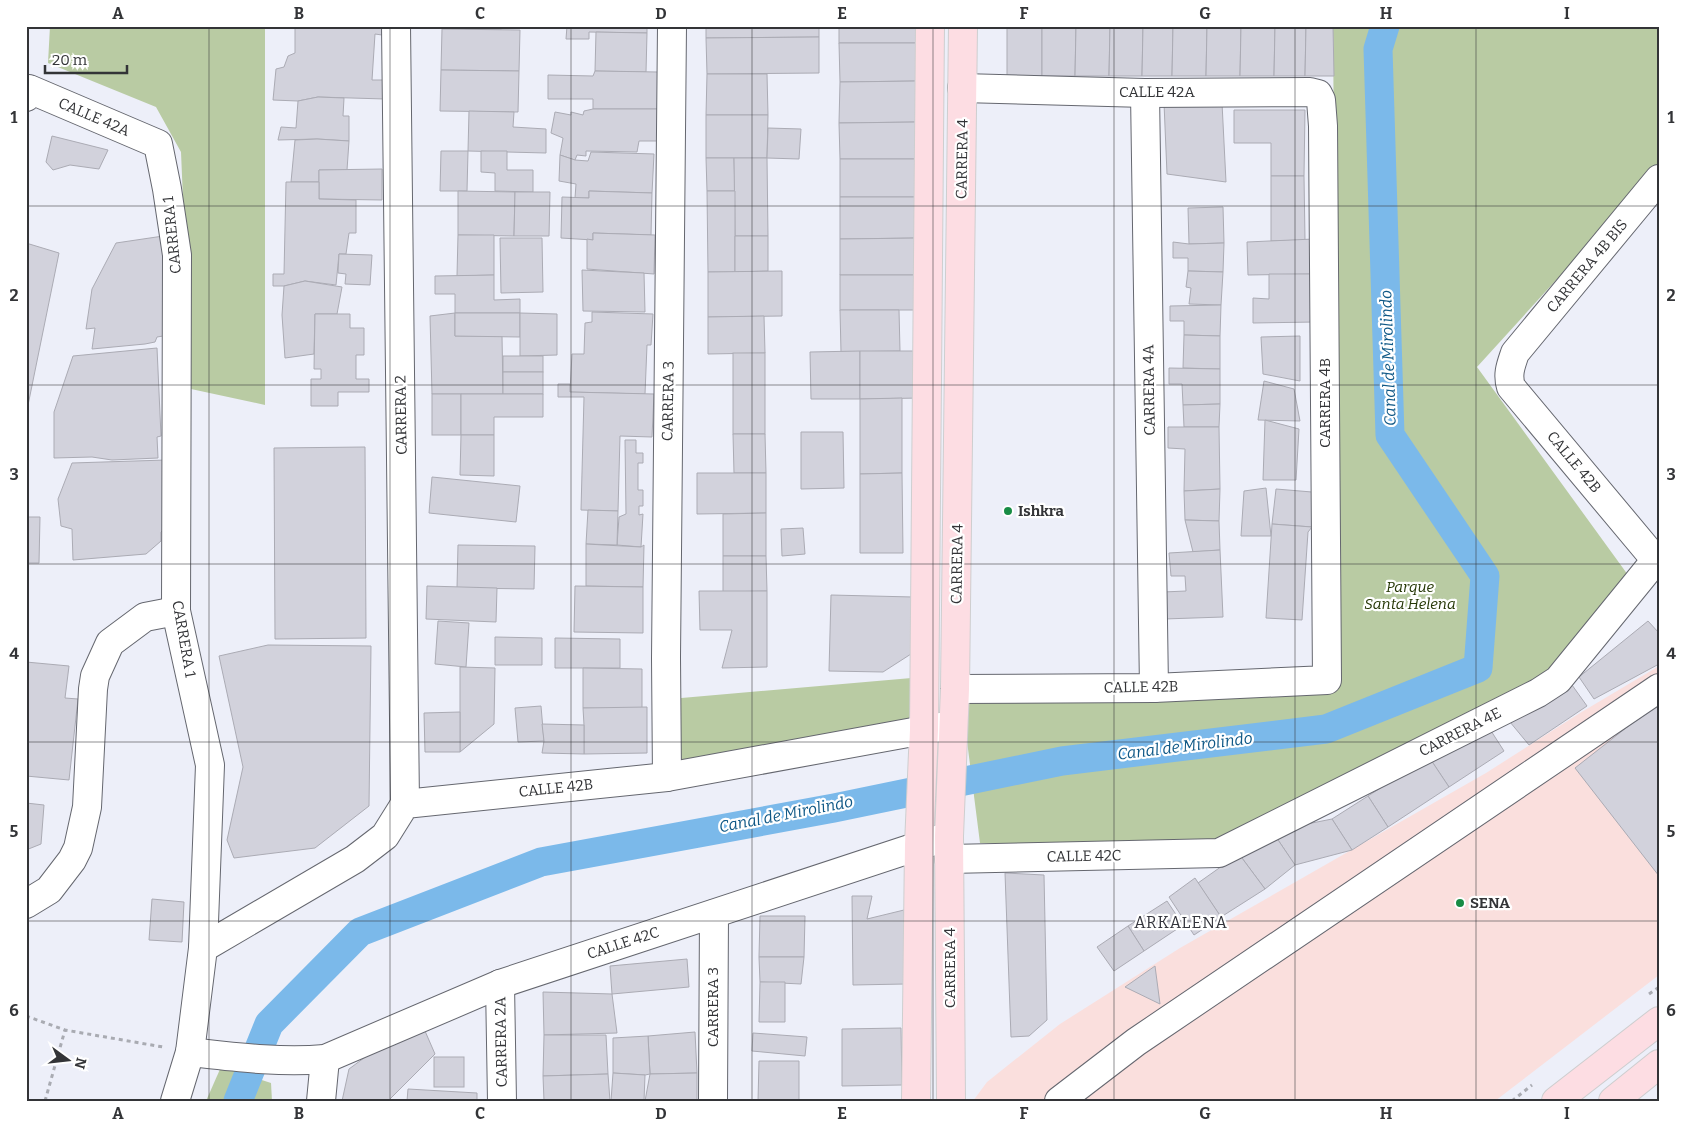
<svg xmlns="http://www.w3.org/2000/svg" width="1685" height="1127" font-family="Bitter,serif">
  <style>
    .education { fill: #fadfdd }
    .green { fill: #b9cba3 }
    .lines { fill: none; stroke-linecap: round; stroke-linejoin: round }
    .canal { stroke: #7bb9ea; stroke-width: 29 }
    .building { fill: #d2d2dc; stroke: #ababb4 }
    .minor-casing { stroke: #65676f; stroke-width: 30 }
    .major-casing { stroke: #cececf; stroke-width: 30 }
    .path { stroke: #a9abb2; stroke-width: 3; stroke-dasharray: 4 4; stroke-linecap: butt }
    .minor { stroke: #fff; stroke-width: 28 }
    .major { stroke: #fddde3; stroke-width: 28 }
    .grid { fill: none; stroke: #333437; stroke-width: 1; stroke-opacity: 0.55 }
    .poi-dot { fill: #188c45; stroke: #fff; stroke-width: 2 }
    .labels { text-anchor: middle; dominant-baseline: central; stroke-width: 4.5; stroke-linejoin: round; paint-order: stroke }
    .street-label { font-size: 15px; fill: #333437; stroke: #fff }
    .poi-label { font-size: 15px; font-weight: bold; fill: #333437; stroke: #fff; text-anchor: start }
    .park-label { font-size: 15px; font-style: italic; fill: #253705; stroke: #fff }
    .water-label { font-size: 16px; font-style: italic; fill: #0f5886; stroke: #fff }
    .neighbourhood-label { font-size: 16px; letter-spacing: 1px; fill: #33343c; stroke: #fff }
    .neatline { fill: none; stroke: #333437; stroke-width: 2 }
    .grid-label { font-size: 16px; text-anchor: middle; font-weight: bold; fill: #333437 }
  </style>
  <rect width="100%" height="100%" fill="#edeff9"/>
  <polygon class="education" points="1659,666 1659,975 1495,1101 973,1101 987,1082 1060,1024 1180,948 1486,773 1580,713"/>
  <g class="green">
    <polygon points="50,26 265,26 265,405 191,389 181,152 156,107 48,63"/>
    <polygon points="1333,26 1659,26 1659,167 1477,367 1628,575 1551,679 1219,851 980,843 960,686 1338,681"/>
    <polygon points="923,677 923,729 670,775 670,699"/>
    <polygon points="221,1067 271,1083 272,1101 206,1101"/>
  </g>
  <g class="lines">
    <polyline class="canal" points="238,1101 269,1024 360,932 541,862 834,808 1062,761 1326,729 1478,668 1485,576 1390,435 1378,49 1385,26"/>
  </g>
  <g class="building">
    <polygon points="295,26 382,26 382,35 375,34 372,80 389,80 385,99 318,97 298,101 273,100 276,69 284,67 288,56 295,53"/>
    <polygon points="465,26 501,26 501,30 465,29"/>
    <polygon points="567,26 647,26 647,33 589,32 589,39 566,39"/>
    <polygon points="706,26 819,26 819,37 706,38"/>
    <rect x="839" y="26" width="78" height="17"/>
    <rect x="1007" y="26" width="35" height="50"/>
    <polygon points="1042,26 1076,26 1075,76 1042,76"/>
    <polygon points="1076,26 1110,26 1109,76 1075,76"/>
    <polygon points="1110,26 1143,26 1142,76 1109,76"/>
    <polygon points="1143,26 1173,26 1172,76 1142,76"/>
    <polygon points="1173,26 1207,26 1206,76 1172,76"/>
    <polygon points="1207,26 1241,26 1240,76 1206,76"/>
    <polygon points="1241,26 1275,26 1274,76 1240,76"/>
    <polygon points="1275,26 1306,26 1305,76 1274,76"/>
    <polygon points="1306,26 1333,26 1334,76 1305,76"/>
    <polygon points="442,29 520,30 519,71 441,70"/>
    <polygon points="596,32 647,33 646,72 595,71"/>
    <polygon points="819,37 819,73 707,74 706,38"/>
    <polygon points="839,43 917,43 917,81 840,82"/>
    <polygon points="441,70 519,71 518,112 440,111"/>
    <polygon points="595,71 658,72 658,109 593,109 593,99 548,99 548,75 593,76"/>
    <polygon points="707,74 767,74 768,115 706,115"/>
    <polygon points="917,81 917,122 839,123 840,82"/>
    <polygon points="318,97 344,98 343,116 349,116 349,141 317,139 278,140 281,127 296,128 298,101"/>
    <polygon points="1164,103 1222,103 1226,182 1167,174"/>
    <polygon points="593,109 658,109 658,141 639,141 637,152 586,151 586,156 577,155 575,160 560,155 563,138 551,133 555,112 571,115 571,112 583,115 584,111"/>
    <polygon points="1234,110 1305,110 1304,176 1271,176 1271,143 1234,143"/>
    <polygon points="469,111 514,112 513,127 546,129 546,153 468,151"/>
    <polygon points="706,115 768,115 767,158 706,158"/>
    <polygon points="917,122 917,159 840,159 839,123"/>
    <polygon points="768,128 801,129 799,159 767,158"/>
    <polygon points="52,136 108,150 99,169 70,165 53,170 46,162"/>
    <polygon points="317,139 349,141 347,170 319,170 319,182 291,182 295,140"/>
    <polygon points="441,151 468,151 467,191 440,191"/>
    <polygon points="481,151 507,151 507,170 533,170 533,192 495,191 495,173 481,172"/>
    <polygon points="591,152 654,154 652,193 589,191 589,198 575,198 576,184 559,181 560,155 575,160 588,161"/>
    <polygon points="706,158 734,158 735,191 707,191"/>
    <polygon points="734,158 767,158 768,236 735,236"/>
    <polygon points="840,159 917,159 918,197 840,197"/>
    <polygon points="382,169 382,200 319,199 319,170"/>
    <polygon points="1271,176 1304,176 1305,240 1271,241"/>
    <polygon points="286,182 319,182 319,199 356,200 356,233 349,233 346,254 339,254 336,285 305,281 284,286 273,286 273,274 284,274"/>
    <polygon points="458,191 515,192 514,236 458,235"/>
    <polygon points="589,191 652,193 651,235 593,233 593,240 561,238 562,197 589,198"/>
    <polygon points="707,191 735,191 735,272 708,272"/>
    <polygon points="515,192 550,192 549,236 514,236"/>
    <polygon points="840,197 918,197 918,238 840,239"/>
    <polygon points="1223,207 1224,243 1189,244 1188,208"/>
    <polygon points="593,233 655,235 654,274 587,269 587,239 593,240"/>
    <polygon points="170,235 169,291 163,336 157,337 155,342 145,344 92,349 95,328 86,329 92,289 116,243"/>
    <polygon points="458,235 494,235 494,275 457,276"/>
    <polygon points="735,236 768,236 768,271 735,272"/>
    <polygon points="500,238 542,238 543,292 501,293"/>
    <polygon points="918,238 918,275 840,275 840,239"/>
    <polygon points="1314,239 1314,274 1248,275 1247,242"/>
    <polygon points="1173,242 1189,244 1224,243 1223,272 1188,271 1188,258 1173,258"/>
    <polygon points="26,243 59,253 26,415"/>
    <polygon points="339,254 372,255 370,285 345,284 346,274 338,273"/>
    <polygon points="582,270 644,273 645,312 583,311"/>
    <polygon points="782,271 782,316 708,317 708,272"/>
    <polygon points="1188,271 1223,272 1221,305 1189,304 1191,288 1186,287"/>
    <polygon points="1269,274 1314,274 1315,322 1253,323 1253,298 1269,299"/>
    <polygon points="494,275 494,300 520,299 520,313 455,313 455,294 435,294 435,276"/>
    <rect x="840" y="275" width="78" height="35"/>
    <polygon points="305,281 342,287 337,314 315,314 314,354 285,358 282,315 284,286"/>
    <polygon points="1221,305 1220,336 1184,335 1184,321 1170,321 1170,306"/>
    <polygon points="840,310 899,310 900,351 841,352"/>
    <polygon points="592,312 653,314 651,345 647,345 645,394 570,392 572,354 584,354 585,323 592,322"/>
    <polygon points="455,313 455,336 502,336 503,394 432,394 430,316"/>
    <polygon points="455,313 520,313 520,337 455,336"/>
    <polygon points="520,313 557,314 557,355 520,356"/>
    <polygon points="315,314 350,314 350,328 364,328 364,355 356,355 356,379 369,379 369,392 338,392 338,406 311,406 311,379 321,379 321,369 314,369"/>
    <polygon points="764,316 765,353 708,354 708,317"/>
    <polygon points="1184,335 1220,336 1220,369 1183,368"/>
    <polygon points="1300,336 1300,381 1263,374 1261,337"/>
    <polygon points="157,348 161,436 157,437 158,458 112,460 92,457 54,458 54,412 73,356"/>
    <polygon points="860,351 860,399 811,399 810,352"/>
    <polygon points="860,351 921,351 921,398 860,399"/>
    <rect x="733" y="353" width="32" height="81"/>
    <rect x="503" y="356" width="40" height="16"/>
    <polygon points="1169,368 1220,369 1220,404 1183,405 1182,384 1169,384"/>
    <rect x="503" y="372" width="40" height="22"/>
    <polygon points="1264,381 1294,389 1300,421 1258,420"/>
    <polygon points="558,384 570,384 570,392 654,394 652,437 620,436 618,511 581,510 584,397 558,397"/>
    <rect x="432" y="394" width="29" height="41"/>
    <polygon points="461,394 543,394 543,417 494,417 494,435 461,435"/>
    <polygon points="902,398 902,473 860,474 860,399"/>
    <polygon points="1220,404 1219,427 1184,427 1183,405"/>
    <polygon points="1265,420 1299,429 1296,480 1263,480"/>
    <polygon points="1168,427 1219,427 1220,489 1184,491 1185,449 1168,448"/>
    <polygon points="801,432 843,432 844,488 801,489"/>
    <polygon points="733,434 765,434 766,473 734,473"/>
    <polygon points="461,435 494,435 494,476 460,475"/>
    <polygon points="625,440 636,440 636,453 643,453 643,463 638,463 638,490 643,490 643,506 639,506 639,515 643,514 641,547 617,545 619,517 626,514"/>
    <polygon points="365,447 366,638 275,639 274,448"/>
    <polygon points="166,460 168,525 161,532 161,541 146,554 73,560 72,529 61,526 58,499 72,463"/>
    <polygon points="697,473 766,473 766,513 697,514"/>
    <polygon points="902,473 903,553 860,553 860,474"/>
    <polygon points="432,477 520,486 516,522 429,513"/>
    <polygon points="1266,488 1271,536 1241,536 1244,491"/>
    <polygon points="1220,489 1219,521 1185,520 1184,491"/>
    <polygon points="1276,489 1312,492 1312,527 1272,524"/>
    <polygon points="588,510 618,511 617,545 586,544"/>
    <polygon points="766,513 766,556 723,556 723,514"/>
    <polygon points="26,517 40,517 39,563 26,563"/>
    <polygon points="1185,520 1219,521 1220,550 1193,552"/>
    <polygon points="1272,524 1312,527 1308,532 1302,620 1266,618"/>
    <polygon points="803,528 805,554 782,556 781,529"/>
    <polygon points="586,544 641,547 644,545 643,587 586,586"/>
    <polygon points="458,545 535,546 534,589 457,588"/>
    <polygon points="1220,550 1223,617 1164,619 1163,592 1186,591 1185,576 1171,576 1169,553"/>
    <polygon points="723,556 766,556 767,591 723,592"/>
    <polygon points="427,586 497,588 496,622 426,619"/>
    <polygon points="575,586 643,587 643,633 574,632"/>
    <polygon points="699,591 767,591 767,667 722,668 732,630 700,630"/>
    <polygon points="831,595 913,597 911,654 883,672 829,671"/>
    <polygon points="438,621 469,623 466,667 435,664"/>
    <polygon points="1648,621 1659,633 1659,664 1594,699 1579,677"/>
    <polygon points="495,637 542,638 542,665 495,665"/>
    <polygon points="555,638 620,639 620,668 555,668"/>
    <polygon points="268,645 371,646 369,806 315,848 234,858 227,840 243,767 219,656"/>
    <polygon points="26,662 69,666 65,698 78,699 69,780 26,776"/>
    <polygon points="460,667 495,668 494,724 460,752"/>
    <polygon points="583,668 642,669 642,709 583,708"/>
    <polygon points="1572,685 1587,706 1529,745 1510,722"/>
    <polygon points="1659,702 1659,876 1575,768"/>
    <polygon points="541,706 544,741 518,742 515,708"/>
    <polygon points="647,707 647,753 584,754 584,725 583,708"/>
    <polygon points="460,712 460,752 425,752 424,713"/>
    <polygon points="1484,720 1504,751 1449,787 1429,757"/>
    <polygon points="542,724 584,725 584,754 542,753 544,741"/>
    <polygon points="1429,757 1449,787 1388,827 1368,796"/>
    <polygon points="1368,796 1388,827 1352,850 1332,819"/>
    <polygon points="26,803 44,805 41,844 26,850"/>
    <polygon points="1332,819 1352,850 1295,865 1272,831"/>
    <polygon points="1272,831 1295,865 1265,889 1239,854"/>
    <polygon points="1239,854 1265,889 1221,917 1198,883"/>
    <polygon points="1005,873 1044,875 1047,1020 1029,1036 1011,1037"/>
    <polygon points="1195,878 1221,917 1194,935 1169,897"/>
    <polygon points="852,896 872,896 867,919 904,910 905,984 853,985"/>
    <polygon points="152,899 184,902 182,942 149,940"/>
    <polygon points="1167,901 1183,925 1144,951 1128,926"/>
    <polygon points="760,916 805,916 804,957 759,957"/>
    <polygon points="1128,926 1144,951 1114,971 1097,947"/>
    <polygon points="759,957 804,957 801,984 760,982"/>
    <polygon points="687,959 689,987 612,994 610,966"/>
    <polygon points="1155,966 1160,1004 1125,987"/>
    <polygon points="760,982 785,982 785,1022 759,1022"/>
    <polygon points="543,992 612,994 617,1033 544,1035"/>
    <polygon points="901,1028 902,1085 842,1086 842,1029"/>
    <polygon points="425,1031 435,1054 388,1101 342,1101 349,1069 368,1055"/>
    <polygon points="695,1032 697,1073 650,1074 648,1036"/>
    <polygon points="753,1033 807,1037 805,1056 752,1051"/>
    <polygon points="544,1035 606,1035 608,1074 543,1076"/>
    <polygon points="648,1036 650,1074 645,1075 613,1073 613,1038"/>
    <rect x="434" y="1057" width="30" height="30"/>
    <polygon points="759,1061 799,1061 799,1101 758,1101"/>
    <polygon points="613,1073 645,1075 644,1101 611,1101"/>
    <polygon points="697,1073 697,1101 645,1101 650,1074"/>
    <polygon points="608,1074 610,1101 544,1101 543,1076"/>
    <polygon points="408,1089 477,1093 477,1101 407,1101"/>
  </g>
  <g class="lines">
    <defs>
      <g id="minor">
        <polyline points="396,26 405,804"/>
        <polyline points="1145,93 1154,688"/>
        <polyline points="26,97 29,89 158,144 167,189 177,255 176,611 210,765 203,948 190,1052 175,1101"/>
        <path d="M1659,179L1515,353C1511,365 1507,374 1511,387L1659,564"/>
        <polyline points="955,689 1154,688 1327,680 1323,126 1321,100 1318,94 1310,92 1145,93 962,88"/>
        <polyline points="667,777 666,658 672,26"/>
        <polyline points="949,859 1219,853 1538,693 1558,680 1659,556"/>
        <polyline points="26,904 49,890 72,860 78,848 87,807 93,689 95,676 110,643 145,617 176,611"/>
        <polyline points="203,948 355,859 385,836 405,804 667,777 946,726"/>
        <polyline points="500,984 502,1101"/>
        <path d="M190,1052C235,1057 280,1063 325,1059L500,984L949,836"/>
        <polyline points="321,1101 325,1059"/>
        <polyline points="713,1101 714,914"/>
        <polyline points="1059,1101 1136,1042 1659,688"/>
      </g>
      <g id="major">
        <polyline points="916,1101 919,845 924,730 930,26"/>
        <polyline points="951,1101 949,836 955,689 963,26"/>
        <polyline points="1556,1101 1659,1021"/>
        <polyline points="1613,1101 1659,1064"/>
      </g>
    </defs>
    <use href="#minor" class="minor-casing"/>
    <use href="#major" class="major-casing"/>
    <g class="path">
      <polyline points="1649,994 1659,987"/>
      <polyline points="26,1016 65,1030 163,1047"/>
      <polyline points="45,1101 65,1030"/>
      <polyline points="1512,1101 1532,1085"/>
    </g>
    <use href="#minor" class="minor"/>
    <use href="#major" class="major"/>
  </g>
  <path class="grid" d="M209,26V1101M390,26V1101M571,26V1101M752,26V1101M933,26V1101M1114,26V1101M1295,26V1101M1476,26V1101M26,206H1659M26,385H1659M26,564H1659M26,742H1659M26,921H1659"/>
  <g class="poi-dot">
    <circle cx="1008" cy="511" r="5"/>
    <circle cx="1460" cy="903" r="5"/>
  </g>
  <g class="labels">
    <g class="street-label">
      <text x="1157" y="92">CALLE 42A</text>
      <text transform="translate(94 117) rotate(23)">CALLE 42A</text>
      <text transform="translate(962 159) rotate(-89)">CARRERA 4</text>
      <text transform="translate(172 235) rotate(-96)">CARRERA 1</text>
      <text transform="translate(1587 266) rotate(-50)">CARRERA 4B BIS</text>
      <text transform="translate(1149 390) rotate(-91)">CARRERA 4A</text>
      <text transform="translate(668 401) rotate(-89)">CARRERA 3</text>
      <text transform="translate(1325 403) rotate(-90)">CARRERA 4B</text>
      <text transform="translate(401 415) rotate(-91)">CARRERA 2</text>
      <text transform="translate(1574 462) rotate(50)">CALLE 42B</text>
      <text transform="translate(957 564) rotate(-89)">CARRERA 4</text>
      <text transform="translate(184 639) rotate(80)">CARRERA 1</text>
      <text transform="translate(1141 687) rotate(-1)">CALLE 42B</text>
      <text transform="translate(1460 732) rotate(-27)">CARRERA 4E</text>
      <text transform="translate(556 788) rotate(-6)">CALLE 42B</text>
      <text transform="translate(1084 856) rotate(-1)">CALLE 42C</text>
      <text transform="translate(623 943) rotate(-18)">CALLE 42C</text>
      <text transform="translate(950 968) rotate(-90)">CARRERA 4</text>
      <text transform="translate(713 1007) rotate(-90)">CARRERA 3</text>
      <text transform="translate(501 1042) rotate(-91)">CARRERA 2A</text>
    </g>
    <g class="poi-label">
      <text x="1018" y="511">Ishkra</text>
      <text x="1470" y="903">SENA</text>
    </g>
    <g class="park-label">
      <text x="1410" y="587">Parque<tspan x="1410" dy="17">Santa Helena</tspan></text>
    </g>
    <g class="water-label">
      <text transform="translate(1388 358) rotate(-92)">Canal de Mirolindo</text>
      <text transform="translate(1185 746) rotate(-7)">Canal de Mirolindo</text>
      <text transform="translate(786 814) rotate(-11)">Canal de Mirolindo</text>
    </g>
    <g class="neighbourhood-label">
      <text x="1181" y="922">ARKALENA</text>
    </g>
  </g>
  <rect width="1685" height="1127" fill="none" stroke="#ffffff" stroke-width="55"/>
  <g transform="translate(68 1060) rotate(105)" stroke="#ffffff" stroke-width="4" paint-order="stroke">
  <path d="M0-4L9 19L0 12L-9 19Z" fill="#333437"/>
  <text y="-8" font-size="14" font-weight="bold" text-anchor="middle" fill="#333437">N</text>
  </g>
  <path d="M45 65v8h82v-8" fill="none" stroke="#333437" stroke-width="2.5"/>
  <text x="52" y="65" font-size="15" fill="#333437" stroke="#ffffff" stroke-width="4" paint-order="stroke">20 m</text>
  <rect x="28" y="28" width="1630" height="1072" class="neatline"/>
  <g class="grid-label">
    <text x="118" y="19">A</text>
    <text x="299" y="19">B</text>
    <text x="480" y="19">C</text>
    <text x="661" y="19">D</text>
    <text x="842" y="19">E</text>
    <text x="1024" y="19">F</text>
    <text x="1205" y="19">G</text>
    <text x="1386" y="19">H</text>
    <text x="1567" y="19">I</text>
    <text x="14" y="123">1</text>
    <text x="1671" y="123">1</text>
    <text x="14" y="301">2</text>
    <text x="1671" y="301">2</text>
    <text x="14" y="480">3</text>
    <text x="1671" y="480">3</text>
    <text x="14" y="659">4</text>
    <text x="1671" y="659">4</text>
    <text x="14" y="837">5</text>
    <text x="1671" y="837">5</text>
    <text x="14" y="1016">6</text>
    <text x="1671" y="1016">6</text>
    <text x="118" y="1119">A</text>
    <text x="299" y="1119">B</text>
    <text x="480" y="1119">C</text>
    <text x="661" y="1119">D</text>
    <text x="842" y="1119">E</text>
    <text x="1024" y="1119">F</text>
    <text x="1205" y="1119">G</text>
    <text x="1386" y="1119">H</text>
    <text x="1567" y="1119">I</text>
  </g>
</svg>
